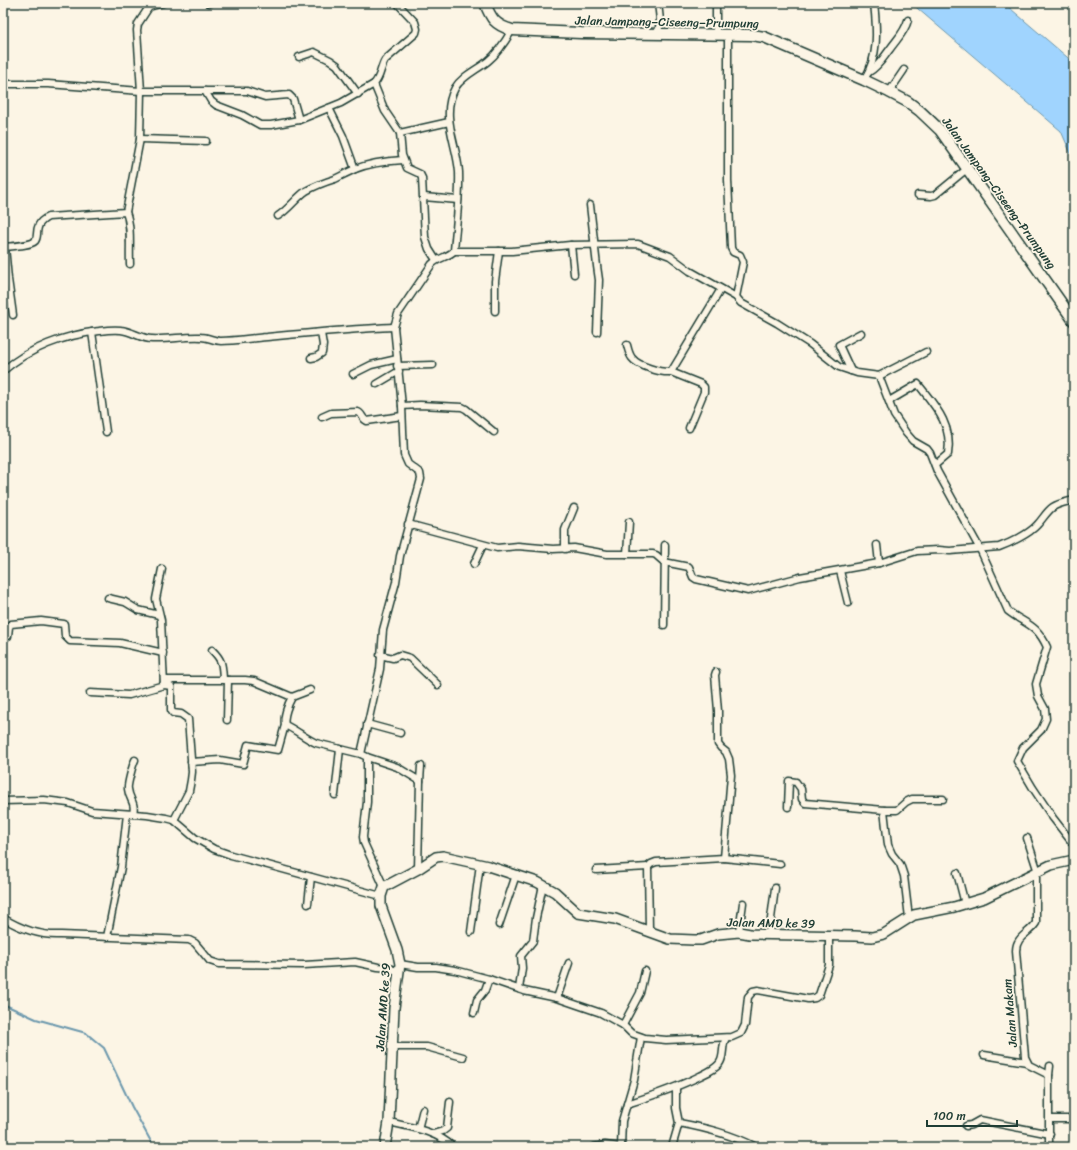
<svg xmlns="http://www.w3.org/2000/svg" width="1077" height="1150" font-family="Sriracha,sans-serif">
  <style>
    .water { fill: #a0d4fe; stroke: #6c98ad }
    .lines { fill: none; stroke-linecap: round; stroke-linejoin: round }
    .stream { stroke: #6c98ad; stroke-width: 2 }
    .street-casing { stroke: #1f3d34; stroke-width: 9 }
    .secondary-casing { stroke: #1f3d34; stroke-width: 12 }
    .primary-casing { stroke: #1f3d34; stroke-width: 13 }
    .street { stroke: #fcf5e5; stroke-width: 6 }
    .secondary { stroke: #fcf5e5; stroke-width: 9 }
    .primary { stroke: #fcf5e5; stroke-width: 10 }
    .labels { text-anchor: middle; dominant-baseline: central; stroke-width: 3.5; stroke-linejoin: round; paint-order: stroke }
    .street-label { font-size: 12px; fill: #1f3d34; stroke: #fcf5e5 }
  </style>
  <rect width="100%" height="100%" fill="#fcf5e5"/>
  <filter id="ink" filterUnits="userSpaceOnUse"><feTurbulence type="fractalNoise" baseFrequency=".025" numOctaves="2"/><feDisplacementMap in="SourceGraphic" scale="8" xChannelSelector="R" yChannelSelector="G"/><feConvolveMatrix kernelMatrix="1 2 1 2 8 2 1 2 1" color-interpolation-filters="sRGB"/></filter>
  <g filter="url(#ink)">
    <polygon class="water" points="911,3 1004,3 1074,63 1074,161 1061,131"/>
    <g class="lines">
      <polyline class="stream" points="3,1004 36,1019 86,1033 104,1048 132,1107 154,1147"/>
      <defs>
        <g id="street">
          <polyline points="208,3 209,3"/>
          <polyline points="658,34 660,20 658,3"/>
          <polyline points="716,35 716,3"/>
          <polyline points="728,35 728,180 731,248 733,252 740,255 743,262 736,297"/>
          <polyline points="299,57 314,52 330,60 337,65 358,94"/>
          <path d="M869,72C879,66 883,58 890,49C897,39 905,32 908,20"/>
          <path d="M864,80C879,56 877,30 874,3"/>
          <polyline points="3,84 48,84 141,91 247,91 265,97 289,95 293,99 299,120 341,103 374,84 385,111 400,133 449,122"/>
          <path d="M374,84C381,77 380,68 385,60L416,33L417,29L415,22L397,3"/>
          <polyline points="205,91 211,101 216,105 242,115 260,125 271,125 299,120"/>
          <polyline points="889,92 904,70"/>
          <polyline points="329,108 343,136 355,169"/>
          <polyline points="400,133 402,155 407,168 420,174 422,178 425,237 429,249 436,260"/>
          <polyline points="140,139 206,141"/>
          <polyline points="918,195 931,196 935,195 968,168"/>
          <polyline points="424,197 458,200"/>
          <polyline points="590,205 597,266 599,280 597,332"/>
          <path d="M126,212C132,228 129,247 130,264"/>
          <path d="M278,216C289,209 296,198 306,191C315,186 325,182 335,179C341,176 348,172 355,169C370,163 387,161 403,160"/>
          <polyline points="571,245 574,274"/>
          <path d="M3,247C11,246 30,246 35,241C40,235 32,225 48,217L126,212L140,139L141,91L137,30L138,24L149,7L163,3"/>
          <polyline points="5,247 8,279 13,315"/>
          <path d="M454,251H512L570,245L638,244L670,256L690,271L736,297L741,303L777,323L810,344L839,367L857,373L879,376L894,415L906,433L913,441L927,449L930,453L937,471L980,549L1008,611C1026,625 1036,623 1047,647L1036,684L1038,696L1045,709L1046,719L1041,730L1023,748L1017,761L1033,788L1053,818L1074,845"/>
          <polyline points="495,311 495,281 499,251"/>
          <polyline points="92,332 106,432"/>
          <path d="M627,345C628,349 629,354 632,358C638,366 661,373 671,372"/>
          <polyline points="311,358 316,357 322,353 323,345 321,333"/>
          <polyline points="397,366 433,365"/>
          <path d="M3,371C29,348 65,335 99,331C106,330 114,329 121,330C132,331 141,339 152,339C168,340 185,336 201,337C208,337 214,341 221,341C236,341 252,338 267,337C309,333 351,329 394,327"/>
          <polyline points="851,371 839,345 861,333"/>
          <polyline points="353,374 371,365 397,359"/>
          <polyline points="879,376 926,352"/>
          <polyline points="377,384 399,371"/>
          <path d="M889,401L918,384C935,406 953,425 948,454L935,465"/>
          <polyline points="402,406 420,405 462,407 466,409 494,432"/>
          <path d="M322,417L331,413L358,412C362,413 362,419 367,421L402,416"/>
          <polyline points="689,428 704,392 704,387 701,384 671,372 721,289"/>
          <path d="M408,524L497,548L518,546L553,549L574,548L607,554H653L656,555L664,562L689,567L693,577L696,579L748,591L800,577L879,563L917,551L939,550L950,551L999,547C1010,543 1029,534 1037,525C1043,519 1046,512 1053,507C1059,503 1067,502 1074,500"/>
          <polyline points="877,545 879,563"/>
          <polyline points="565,549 565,530 574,508"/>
          <polyline points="627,554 629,522"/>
          <polyline points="474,564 483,545"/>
          <polyline points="162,569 156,599 161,620 164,685 171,686 171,710 173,713 181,714 188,719 192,772 191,780 189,791 174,820"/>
          <polyline points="840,571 848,603"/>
          <polyline points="108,598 125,602 138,610 159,615"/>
          <polyline points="664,625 665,545"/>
          <polyline points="3,636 8,636 9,627 11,624 41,621 64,624 65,636 70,641 120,643 163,653"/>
          <path d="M212,650C223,661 222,665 223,679"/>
          <polyline points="380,655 393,658 400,655 410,658 438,685"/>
          <polyline points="164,680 245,680 254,681 292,697"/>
          <path d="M310,690L292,697C288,704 283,717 285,725C296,730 305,738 316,743L361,754"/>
          <polyline points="90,693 129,695 164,685"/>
          <polyline points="227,720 228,680"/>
          <polyline points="367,724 400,733"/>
          <polyline points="367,757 397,767 420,781 418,869"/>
          <polyline points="191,762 220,760 243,764 248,745 278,750 285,725"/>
          <polyline points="420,781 421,766"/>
          <polyline points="335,795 340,749"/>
          <polyline points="3,801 44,800 68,803 92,811 147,815 166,818 174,820 195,838 214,849 231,855 381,896"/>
          <polyline points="788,807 789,781 796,782 801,789 802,799 805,803 884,810 888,845 892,854 900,864 904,876 909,918"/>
          <polyline points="884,810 897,810 906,802 912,799 943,799"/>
          <path d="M133,814C136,802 129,800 128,789C127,785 133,764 135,760"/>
          <polyline points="1027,838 1038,872"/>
          <polyline points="724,858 780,864"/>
          <polyline points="596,870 648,867"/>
          <path d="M1036,872V923C1029,934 1016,936 1016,951L1025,1057L1029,1065L1049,1075V1147"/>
          <polyline points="957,873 965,904"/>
          <path d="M384,887L364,843L363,837L367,802V757L361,754L380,669L383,630L396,582L400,556L421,479L420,473L408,464L404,455L402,406L394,327L398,314L432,264C438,258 448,257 454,251C456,225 460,198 459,172C457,144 440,115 455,88C462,76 477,70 488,61C498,53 505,42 512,30"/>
          <polyline points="308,904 311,877"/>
          <path d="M3,918C21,929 40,936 61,935L189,940L195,943L210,961L219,964L304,965L355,962L378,967L389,968L399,972"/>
          <polyline points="499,925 516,875"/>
          <polyline points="649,930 648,867 651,864 656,862 724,858 731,775 729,759 726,752 721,748 718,744 718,711 715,675 716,672"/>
          <polyline points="471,932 480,864"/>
          <polyline points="739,932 743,903"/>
          <polyline points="769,934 775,888"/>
          <polyline points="107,937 121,867 127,814"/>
          <polyline points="400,964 418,967 436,967 455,970 489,979 524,991 557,998 601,1013 623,1025 631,1033 645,1038 666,1040 732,1037 741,1033 745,1025 748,997 753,991 758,990 808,999 815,998 819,995 829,965 829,936"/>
          <polyline points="519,989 522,968 521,956 533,941 536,918 543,885"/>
          <polyline points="557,998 569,963"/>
          <polyline points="474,1013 477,1000 485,990 489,979"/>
          <polyline points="623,1025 640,993 645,971"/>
          <polyline points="393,1047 427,1047 463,1057"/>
          <polyline points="984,1055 1027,1062"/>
          <polyline points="1049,1075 1050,1066"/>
          <polyline points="627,1104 634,1080 641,1037"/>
          <polyline points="1050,1119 1074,1119"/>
          <path d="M389,1122C410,1127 437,1131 453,1147"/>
          <path d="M679,1123C706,1128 731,1134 756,1147"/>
          <polyline points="966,1126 971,1125 980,1120 1050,1134"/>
          <polyline points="418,1129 423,1109"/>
          <polyline points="433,1134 443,1131 447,1128 450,1102"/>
          <polyline points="594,1147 605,1145 621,1147"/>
          <path d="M621,1147L622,1121L627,1104C652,1096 676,1088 700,1076C706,1073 714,1070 719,1064C725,1057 721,1046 726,1038"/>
          <polyline points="672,1147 679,1123 676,1108 676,1088"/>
        </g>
        <polyline id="secondary" points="385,1147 389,1122 394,1008 400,964 397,950 381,906 381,896 384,887 418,869 436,857 443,856 488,866 537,882 555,892 578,913 615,919 670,939 694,940 701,940 718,934 739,932 750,934 855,936 872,937 884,934 914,915 954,907 984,898 1051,865 1074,860"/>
        <path id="primary" d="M485,3C491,19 495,25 512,30L581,33L752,35L764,37L864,80L889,92L908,102L920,111L940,130L1074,321"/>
      </defs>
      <use href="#street" class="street-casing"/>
      <use href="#secondary" class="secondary-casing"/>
      <use href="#primary" class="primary-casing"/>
      <use href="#street" class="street"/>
      <use href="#secondary" class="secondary"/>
      <use href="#primary" class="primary"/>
    </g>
  </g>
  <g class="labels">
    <g class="street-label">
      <text transform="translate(667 22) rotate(1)">Jalan Jampang–Ciseeng–Prumpung</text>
      <text transform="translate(999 193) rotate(54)">Jalan Jampang–Ciseeng–Prumpung</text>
      <text transform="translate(771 923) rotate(1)">Jalan AMD ke 39</text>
      <text transform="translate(383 1007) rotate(-86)">Jalan AMD ke 39</text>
      <text transform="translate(1010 1013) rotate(-95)">Jalan Makam</text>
    </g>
  </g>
  <rect width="1077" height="1150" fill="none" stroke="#fcf5e5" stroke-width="16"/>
  <rect x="8" y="8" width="1061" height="1134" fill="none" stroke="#1f3d34" stroke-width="1.5" filter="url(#ink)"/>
  <path d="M927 1120v6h90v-6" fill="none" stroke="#1f3d34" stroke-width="2"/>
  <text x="933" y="1120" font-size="12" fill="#1f3d34" stroke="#fcf5e5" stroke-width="3" paint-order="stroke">100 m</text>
</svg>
